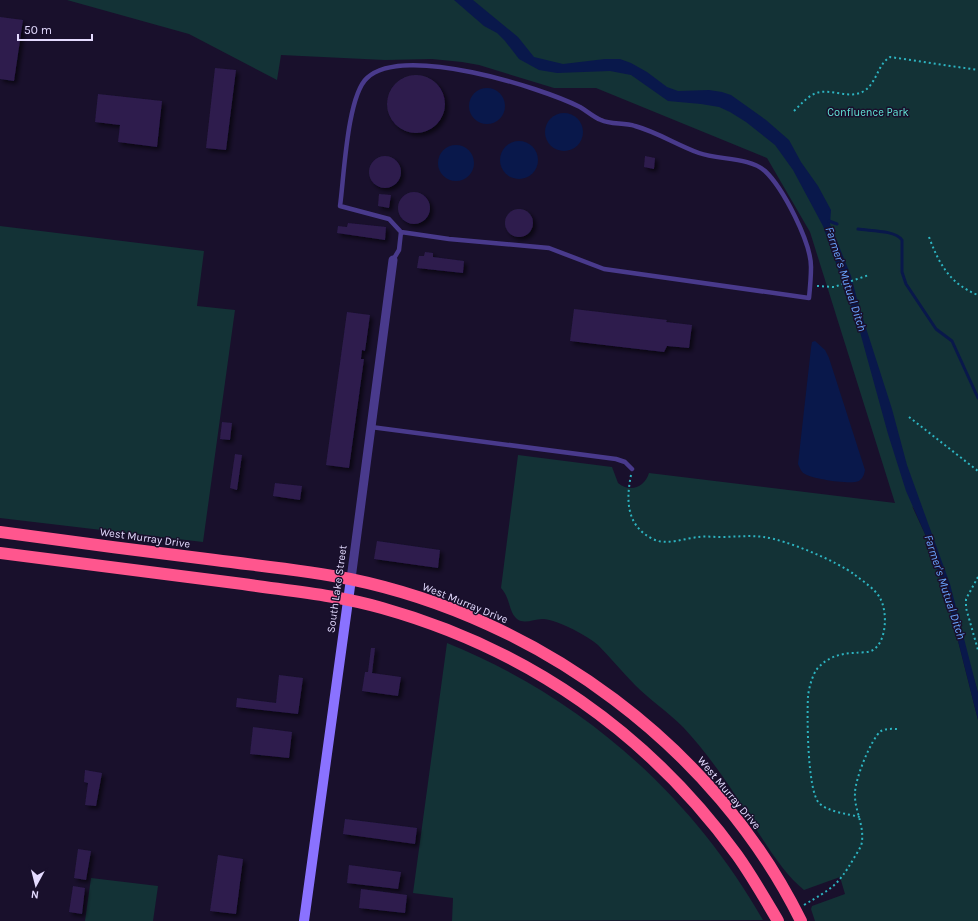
<svg xmlns="http://www.w3.org/2000/svg" width="978" height="921" font-family="Karla,sans-serif">
  <style>
    .green { fill: #133236 }
    .water { fill: #09184b }
    .lines { fill: none; stroke-linecap: round; stroke-linejoin: round }
    .stream { stroke: #09184b; stroke-width: 3 }
    .building { fill: #2d1c4d; filter: url(#shadow) }
    .path { stroke: #2db4c1; stroke-width: 2; stroke-dasharray: 2 3; stroke-linecap: butt }
    .lane { stroke: #493a8c; stroke-width: 4.5 }
    .street { stroke: #493a8c; stroke-width: 9 }
    .secondary { stroke: #8a72ff; stroke-width: 10 }
    .highway { stroke: #ff568e; stroke-width: 12 }
    .labels { text-anchor: middle; dominant-baseline: central; stroke-width: 3; stroke-linejoin: round; paint-order: stroke }
    .park-label { font-size: 11px; fill: #62e4d6; stroke: #19102c }
    .street-label { font-size: 11px; fill: #e4dbff; stroke: #19102c }
    .water-label { font-size: 12px; font-style: italic; fill: #69a4ff; stroke: #19102c }
  </style>
  <defs>
    <filter id="shadow"><feDropShadow dx="3" dy="3" stdDeviation="2" flood-color="#0009"/></filter>
  </defs>
  <rect width="100%" height="100%" fill="#19102c"/>
  <g class="green">
    <path d="M67,0H978V693L934,541L929,527L912,506L925,534L948,601L978,720V921H815L811,909L812,906L845,894L840,877L804,890C773,865 747,810 723,777C711,760 697,742 683,727C668,712 650,700 635,685C622,672 611,658 598,645C586,635 560,621 544,619C535,618 525,625 517,619C508,611 511,599 501,588L518,455L612,467L618,483C630,493 645,487 649,473L895,503L810,232L767,158L596,88H554L479,65L462,62L432,59L385,60L281,55L277,80L189,34Z"/>
    <polygon points="0,226 204,251 197,306 235,310 203,542 0,518"/>
    <path d="M447,643C581,697 691,794 763,920L452,921L453,898L413,893Z"/>
    <polygon points="91,878 158,886 153,921 85,921"/>
  </g>
  <g class="water">
    <polygon points="454,0 473,0 518,37 534,57 563,64 605,59 620,59 631,63 647,72 667,87 678,91 709,90 722,92 731,95 766,120 789,140 801,162 818,186 831,210 830,224 851,276 858,303 892,409 907,465 950,584 978,693 978,720 948,601 925,534 906,491 888,434 860,332 823,226 793,170 775,145 746,122 730,112 719,107 701,104 668,101 631,75 610,71 557,73 539,70 519,59 505,41 497,33 484,26"/>
    <circle cx="487" cy="106" r="18"/>
    <circle cx="564" cy="132" r="19"/>
    <circle cx="519" cy="160" r="19"/>
    <circle cx="456" cy="163" r="18"/>
    <path d="M815,341L825,350L829,358L865,470C864,475 863,478 859,481C851,485 813,479 805,474C801,472 800,468 798,464L811,348L812,342Z"/>
  </g>
  <g class="lines">
    <g class="stream">
      <polyline points="829,221 837,224"/>
      <path d="M858,229C870,231 895,230 902,240V272L906,284L936,329L952,341L978,398"/>
    </g>
  </g>
  <g class="building">
    <polygon points="0,17 23,20 14,81 0,79"/>
    <polygon points="215,68 236,70 226,150 206,148"/>
    <circle cx="416" cy="104" r="29"/>
    <polygon points="98,94 162,101 157,147 118,142 120,125 95,122"/>
    <circle cx="385" cy="172" r="16"/>
    <polygon points="645,156 655,158 654,169 644,167"/>
    <circle cx="414" cy="208" r="16"/>
    <polygon points="379,194 391,195 389,208 378,206"/>
    <circle cx="519" cy="223" r="14"/>
    <polygon points="348,223 386,227 385,240 337,233 338,226 347,227"/>
    <polygon points="425,252 433,253 433,257 464,261 463,273 417,268 419,256 424,256"/>
    <polygon points="574,309 667,320 666,322 692,325 689,348 667,346 664,352 570,341"/>
    <polygon points="347,312 370,315 365,351 362,350 361,359 364,359 349,468 326,465"/>
    <polygon points="222,422 232,423 230,440 220,439"/>
    <polygon points="235,454 242,455 237,490 230,488"/>
    <polygon points="275,483 302,486 300,500 273,496"/>
    <polygon points="377,541 440,550 438,568 374,559"/>
    <polygon points="371,648 375,648 372,673 401,677 398,696 362,691 365,672 368,672"/>
    <polygon points="279,675 303,678 298,714 236,707 237,698 276,703"/>
    <polygon points="253,727 292,732 289,758 250,754"/>
    <polygon points="85,770 102,773 96,806 85,805 88,783 84,782"/>
    <polygon points="345,819 417,828 415,844 343,834"/>
    <polygon points="78,849 91,851 86,880 74,878"/>
    <polygon points="218,855 243,859 236,914 210,911"/>
    <polygon points="349,865 401,872 398,889 347,883"/>
    <polygon points="73,886 85,888 82,914 69,912"/>
    <polygon points="361,889 407,895 405,913 359,908"/>
  </g>
  <g class="lines">
    <g class="path">
      <path d="M794,111C801,104 807,97 816,93C831,88 850,100 864,91C877,83 877,65 890,57L978,70"/>
      <path d="M929,237C939,264 950,284 978,295"/>
      <polyline points="817,286 834,287 869,275"/>
      <polyline points="909,417 978,471"/>
      <path d="M631,475C626,500 626,526 653,539C666,546 685,538 699,537C706,536 713,537 720,537C735,537 749,535 764,537C786,540 837,561 855,575C864,582 875,589 880,598C888,612 887,644 871,651C866,653 860,652 856,653C841,653 827,657 817,669C812,676 809,688 808,696C807,714 807,790 819,803C828,812 848,814 860,817"/>
      <polyline points="978,577 966,599 966,608 978,650"/>
      <path d="M804,905C832,888 837,887 854,858C857,853 862,846 862,841C864,824 854,809 855,793C855,779 871,739 881,731C887,728 893,729 899,729"/>
    </g>
    <g class="lane">
      <path d="M393,260L399,250L401,232L449,239L549,248L604,269L809,298C810,288 811,277 811,267C811,242 783,188 765,171C750,157 718,160 699,153C677,145 657,132 635,126C624,122 611,125 601,120C593,117 587,111 580,107C540,87 403,44 367,78C347,96 344,178 340,206L389,219L401,232"/>
      <polyline points="371,427 616,459 625,462 632,469"/>
    </g>
    <polyline class="street" points="351,579 393,260"/>
    <polyline class="secondary" points="304,921 351,579"/>
    <g class="highway">
      <path d="M0,532C72,542 143,551 215,560C260,566 306,570 350,579C539,618 715,747 801,921"/>
      <path d="M0,553C81,563 162,573 243,584C290,591 337,595 382,608C528,649 648,733 737,855C752,876 765,899 778,921"/>
    </g>
  </g>
  <g class="labels">
    <g class="park-label">
      <text x="868" y="112">Confluence Park</text>
    </g>
    <g class="street-label">
      <text transform="translate(145 538) rotate(8)">West Murray Drive</text>
      <text transform="translate(337 589) rotate(-82)">South Lake Street</text>
      <text transform="translate(465 603) rotate(22)">West Murray Drive</text>
      <text transform="translate(729 793) rotate(50)">West Murray Drive</text>
    </g>
    <g class="water-label">
      <text transform="translate(846 279) rotate(72)">Farmer's Mutual Ditch</text>
      <text transform="translate(945 587) rotate(72)">Farmer's Mutual Ditch</text>
    </g>
  </g>
  <g transform="translate(36 885) rotate(187)" stroke="#19102c" stroke-width="3" paint-order="stroke">
  <path d="M0-3L7 15L0 10L-7 15Z" fill="#e4dbff"/>
  <text y="-6" font-size="11" font-weight="bold" text-anchor="middle" fill="#e4dbff">N</text>
  </g>
  <path d="M18 34v6h74v-6" fill="none" stroke="#e4dbff" stroke-width="2"/>
  <text x="24" y="34" font-size="12" fill="#e4dbff" stroke="#19102c" stroke-width="3" paint-order="stroke">50 m</text>
</svg>
